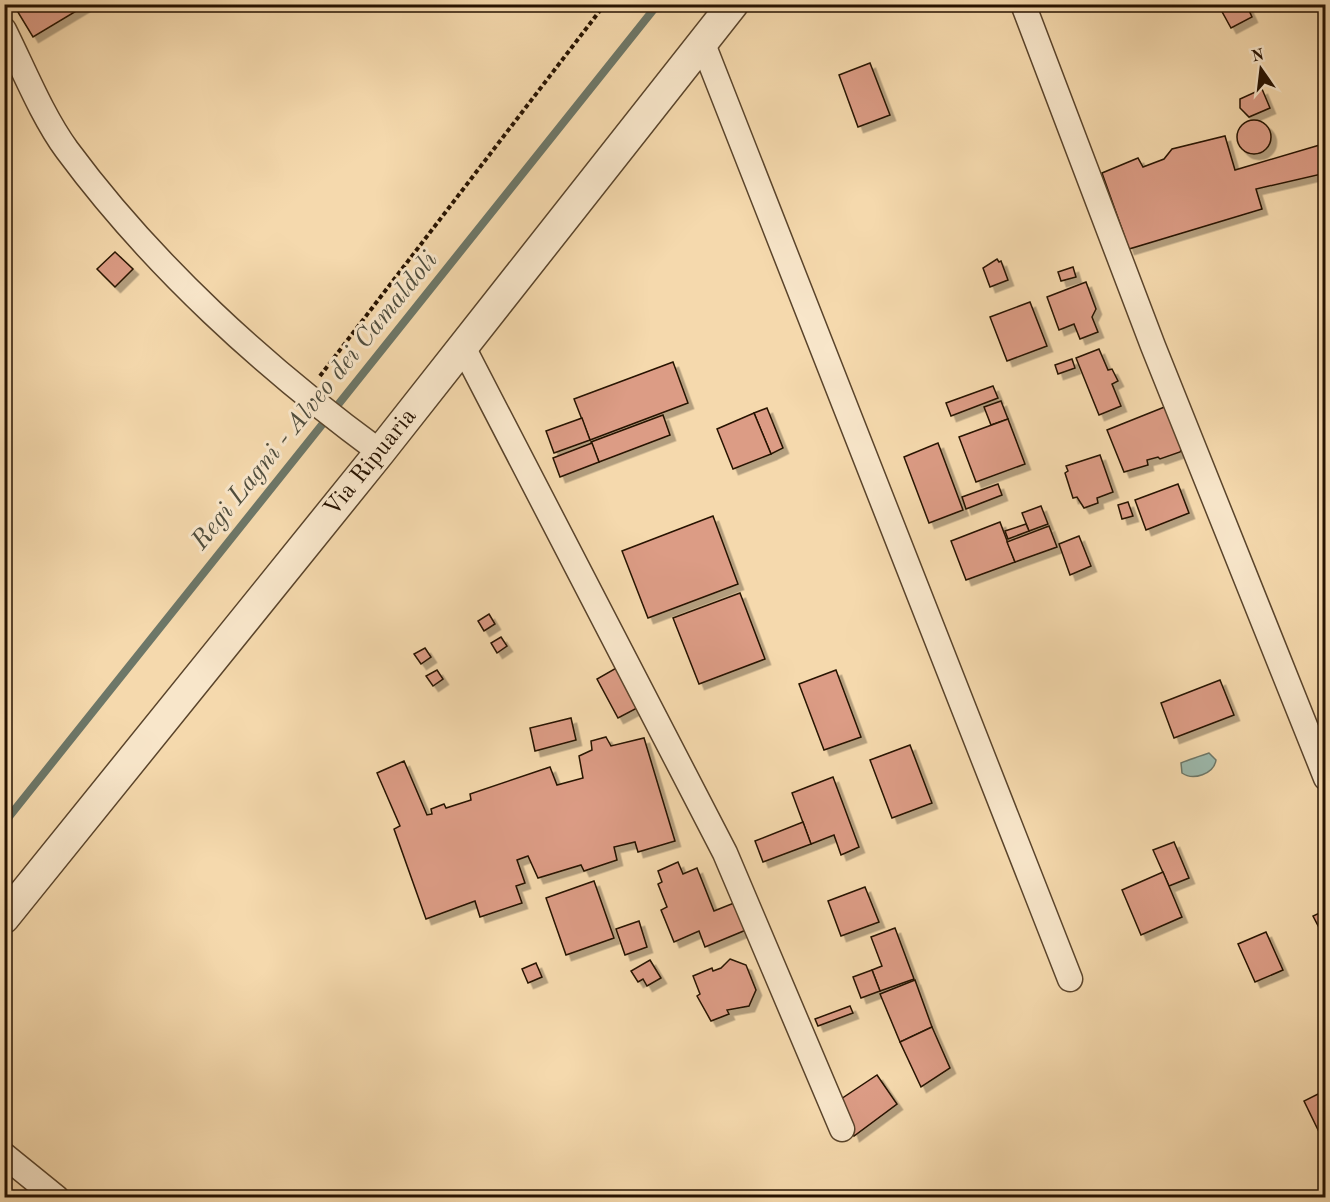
<svg xmlns="http://www.w3.org/2000/svg" width="1330" height="1202" font-family="'Old Standard TT',serif">
  <style>
    .water { fill: #9cbaae; stroke: #6d7768; stroke-width: 1.5 }
    .lines { fill: none; stroke-linecap: round; stroke-linejoin: round }
    .stream { stroke: #6d7768; stroke-width: 8 }
    .building { fill: #dc9c85; stroke: #261200; stroke-width: 1.5; filter: url(#shadow) }
    .minor-casing { stroke: #5a442b; stroke-width: 27 }
    .tertiary-casing { stroke: #5a442b; stroke-width: 33 }
    .path { stroke: #261200; stroke-width: 4; stroke-dasharray: 4.5 3; stroke-linecap: butt }
    .minor { stroke: #f8e6ca; stroke-width: 24 }
    .tertiary { stroke: #f8e6ca; stroke-width: 30 }
    .labels { text-anchor: middle; dominant-baseline: central; stroke-width: 6; stroke-linejoin: round; paint-order: stroke }
    .street-label { font-size: 24px; fill: #261200; stroke: #f8e6ca }
    .water-label { font-size: 26px; font-style: italic; fill: #4f4d3d; stroke: #f8e6ca }
  </style>
  <defs>
    <filter id="shadow"><feDropShadow dx="5.5" dy="5.5" stdDeviation="0" flood-color="#0004"/></filter>
  </defs>
  <rect width="100%" height="100%" fill="#f5d9ad"/>
  <filter id="stains"><feTurbulence type="fractalNoise" baseFrequency=".00333" numOctaves="4"/><feColorMatrix values="0 0 0 0 .2 0 0 0 0 .09 0 0 0 0 .02 0 0 0 .5 -.17"/></filter>
  <radialGradient id="worn" r=".72"><stop offset=".6" stop-color="#630" stop-opacity="0"/><stop offset="1" stop-color="#630" stop-opacity=".3"/></radialGradient>
  <path class="water" d="M1209,753L1216,760C1214,774 1193,781 1182,773L1181,763C1183,762 1206,754 1209,753Z"/>
  <g class="lines">
    <polyline class="stream" points="4,823 658,4"/>
  </g>
  <g class="building">
    <polygon points="13,4 88,4 33,37"/>
    <polygon points="1226,4 1246,4 1252,17 1231,28 1220,8"/>
    <polygon points="870,63 890,115 858,127 839,75"/>
    <polygon points="1262,89 1270,108 1249,117 1240,108 1240,99"/>
    <circle cx="1254" cy="137" r="17"/>
    <polygon points="1225,136 1235,170 1323,144 1326,173 1256,189 1262,209 1129,249 1102,173 1138,158 1143,167 1164,159 1172,149"/>
    <polygon points="115,252 133,269 115,287 97,269"/>
    <polygon points="997,259 999,262 1001,261 1008,280 990,287 983,268"/>
    <polygon points="1073,267 1076,277 1061,281 1058,272"/>
    <polygon points="1086,282 1096,309 1092,317 1098,332 1080,339 1074,324 1059,330 1047,297"/>
    <polygon points="1030,302 1047,346 1007,361 990,317"/>
    <polygon points="1099,349 1108,370 1112,369 1118,381 1112,384 1121,406 1099,415 1076,358"/>
    <polygon points="1072,359 1075,368 1058,374 1055,365"/>
    <polygon points="673,362 688,403 590,440 574,399"/>
    <polygon points="993,386 998,398 951,416 946,403"/>
    <polygon points="1001,401 1008,419 991,425 984,407"/>
    <polygon points="1167,406 1183,446 1180,452 1160,459 1158,457 1147,460 1148,465 1124,472 1107,430"/>
    <polygon points="767,408 783,448 771,454 754,413"/>
    <polygon points="754,413 771,454 733,469 717,429"/>
    <polygon points="663,415 670,435 599,462 591,442"/>
    <polygon points="582,418 590,440 554,453 546,431"/>
    <polygon points="1008,419 1025,464 976,482 959,437"/>
    <polygon points="592,443 599,462 560,477 553,458"/>
    <polygon points="938,443 963,510 929,523 904,457"/>
    <polygon points="1100,455 1113,492 1097,498 1098,503 1084,508 1077,497 1073,498 1065,473 1068,471 1066,466"/>
    <polygon points="998,484 1002,495 966,509 962,497"/>
    <polygon points="1178,484 1189,513 1146,530 1135,500"/>
    <polygon points="1128,502 1133,516 1122,519 1118,505"/>
    <polygon points="1041,506 1048,524 1029,531 1022,513"/>
    <polygon points="713,516 738,584 648,618 622,551"/>
    <polygon points="1000,522 1015,562 966,580 951,541"/>
    <polygon points="1026,524 1029,531 1008,539 1005,531"/>
    <polygon points="1049,526 1057,547 1015,562 1007,542"/>
    <polygon points="1079,536 1091,566 1070,575 1059,544"/>
    <polygon points="740,593 765,659 699,684 673,618"/>
    <polygon points="489,614 495,624 484,631 478,621"/>
    <polygon points="501,637 507,646 497,653 491,643"/>
    <polygon points="425,648 431,657 421,664 414,654"/>
    <polygon points="618,667 639,707 618,718 597,679"/>
    <polygon points="437,670 443,679 433,686 426,676"/>
    <polygon points="836,670 861,737 824,750 799,684"/>
    <polygon points="1220,680 1234,715 1174,738 1161,703"/>
    <polygon points="571,718 576,740 535,751 530,728"/>
    <polygon points="606,737 611,746 644,738 675,841 638,852 635,842 614,847 617,860 584,871 581,865 538,878 528,856 517,860 525,883 516,886 522,903 480,917 475,901 426,919 394,829 400,826 377,773 404,761 427,815 432,814 431,809 444,804 446,808 471,800 470,794 550,767 557,785 583,778 579,756 592,750 591,741"/>
    <polygon points="910,745 932,803 892,818 870,760"/>
    <polygon points="833,777 859,847 841,855 834,835 811,844 792,793"/>
    <polygon points="803,822 811,844 763,862 755,841"/>
    <polygon points="1174,842 1189,878 1169,886 1153,850"/>
    <polygon points="678,862 683,874 697,868 714,911 734,903 746,930 705,947 699,931 674,942 661,910 667,907 658,884 662,882 658,871"/>
    <polygon points="1163,872 1182,917 1141,935 1122,890"/>
    <polygon points="594,881 614,938 566,955 546,898"/>
    <polygon points="865,887 879,922 841,936 828,901"/>
    <polygon points="1326,910 1326,941 1313,916"/>
    <polygon points="639,921 647,947 625,955 616,929"/>
    <polygon points="895,928 914,979 880,991 872,970 882,966 871,937"/>
    <polygon points="1266,932 1283,970 1255,982 1238,944"/>
    <polygon points="730,959 746,965 756,990 749,1006 727,1010 729,1014 711,1021 697,996 700,994 693,976 712,968 713,971 721,968"/>
    <polygon points="650,960 661,978 647,986 643,979 638,982 631,971"/>
    <polygon points="536,963 542,977 528,983 522,969"/>
    <polygon points="872,970 880,991 861,998 853,977"/>
    <polygon points="915,980 932,1027 900,1042 880,994"/>
    <polygon points="850,1006 853,1013 818,1026 815,1019"/>
    <polygon points="932,1027 950,1068 921,1087 900,1042"/>
    <polygon points="877,1075 897,1104 854,1136 841,1099"/>
    <polygon points="1326,1090 1326,1133 1321,1136 1304,1101"/>
  </g>
  <g class="lines">
    <defs>
      <g id="minor">
        <polyline points="1023,4 1153,346 1326,778"/>
        <path d="M4,30C23,68 42,116 67,150C152,265 265,368 380,452"/>
        <polyline points="703,44 1070,979"/>
        <polyline points="463,347 725,853 842,1129"/>
        <polyline points="4,1155 57,1198"/>
      </g>
      <polyline id="tertiary" points="4,918 380,452 733,4"/>
    </defs>
    <use href="#minor" class="minor-casing"/>
    <use href="#tertiary" class="tertiary-casing"/>
    <polyline class="path" points="320,376 605,4"/>
    <use href="#minor" class="minor"/>
    <use href="#tertiary" class="tertiary"/>
  </g>
  <g class="labels">
    <g class="street-label">
      <text transform="translate(371 463) rotate(-51)">Via Ripuaria</text>
    </g>
    <g class="water-label">
      <text transform="translate(315 401) rotate(-51)">Regi Lagni - Alveo dei Camaldoli</text>
    </g>
  </g>
  <rect width="1330" height="1202" fill="none" stroke="#f5d9ad" stroke-width="24"/>
  <rect x="6" y="6" width="1318" height="1190" fill="none" stroke="#261200" stroke-width="3"/>
  <rect x="12" y="12" width="1306" height="1178" fill="none" stroke="#261200" stroke-width="1.5"/>
  <g transform="translate(1261 69) rotate(346)" stroke="#f8e6ca" stroke-width="4.5" paint-order="stroke">
  <path d="M0-4.5L10 22L0 15L-10 22Z" fill="#261200"/>
  <text y="-9" font-size="16" font-weight="bold" text-anchor="middle" fill="#261200">N</text>
  </g>
  <rect width="100%" height="100%" filter="url(#stains)"/>
  <rect width="100%" height="100%" fill="url(#worn)"/>
</svg>
